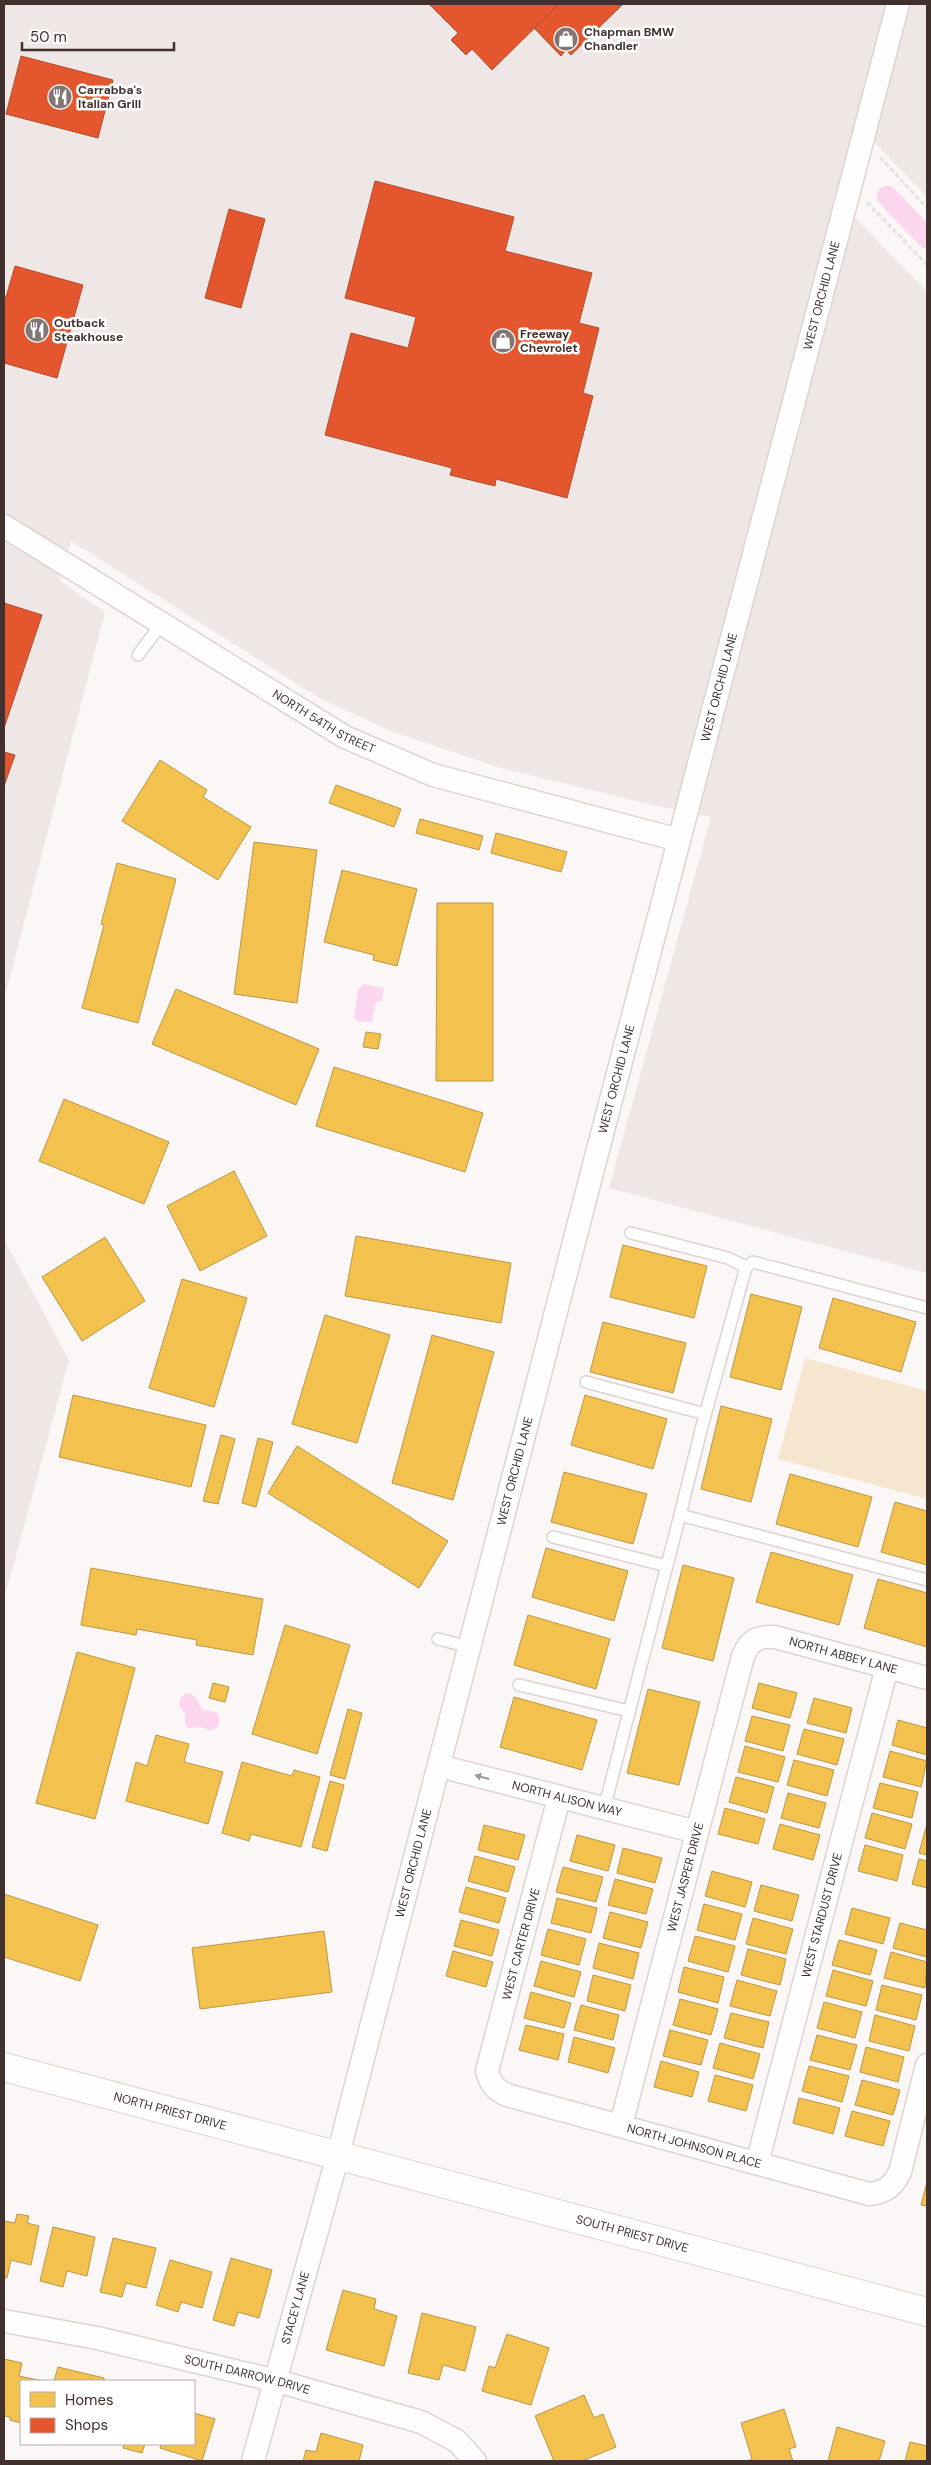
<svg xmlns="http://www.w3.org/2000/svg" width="931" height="2465" font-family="'DM Sans',sans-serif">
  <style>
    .built { fill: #efe6e6 }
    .green { fill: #f6e5cf }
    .water { fill: #fcd5ee }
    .homes { fill: #f2c14e; stroke: #bd9645 }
    .shops { fill: #e4572e; stroke: #b34c2e }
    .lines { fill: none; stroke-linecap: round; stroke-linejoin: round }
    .canal { stroke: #fcd5ee; stroke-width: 21 }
    .lane-casing { stroke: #ddd3d2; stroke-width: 14 }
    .street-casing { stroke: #ddd3d2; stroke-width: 25 }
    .secondary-casing { stroke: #ddd3d2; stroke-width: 30 }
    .path { stroke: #e4e2e2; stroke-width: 3; stroke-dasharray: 5 2.5; stroke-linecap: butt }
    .lane { stroke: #fffefe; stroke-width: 11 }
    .street { stroke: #fffefe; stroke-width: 22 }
    .secondary { stroke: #fffefe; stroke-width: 28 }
    .oneway { fill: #a09896 }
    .labels { text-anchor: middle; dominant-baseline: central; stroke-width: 5; stroke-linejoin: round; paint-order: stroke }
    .poi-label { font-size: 12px; font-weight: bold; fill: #40312f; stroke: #fff; text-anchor: start }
    .street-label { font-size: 12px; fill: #40312f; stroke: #fff }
  </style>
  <rect width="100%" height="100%" fill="#fcf7f7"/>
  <g class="built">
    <polygon points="4,4 927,4 927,197 864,132 845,207 927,292 927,1273 609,1188 711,817 657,806 497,767 391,731 321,699 71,541 60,581 105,612 4,1000"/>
    <polygon points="4,1239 69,1360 4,1600"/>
  </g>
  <polygon class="green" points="805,1358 927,1391 927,1499 778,1459"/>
  <g class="water">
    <polygon points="364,984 384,988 382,1001 376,1001 372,1022 357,1021 354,1017 358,989"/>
    <polygon points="187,1693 195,1696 202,1710 217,1712 220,1721 217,1728 210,1731 201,1727 188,1728 185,1723 185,1714 179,1705 181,1697"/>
  </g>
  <g class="homes">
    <polygon points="160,760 207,790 203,797 251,827 218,880 122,821"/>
    <polygon points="336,785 401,809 394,827 329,803"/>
    <polygon points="420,819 483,836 479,850 416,833"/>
    <polygon points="496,833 567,852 561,872 491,853"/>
    <polygon points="254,842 317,850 297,1003 234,994"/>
    <polygon points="117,863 176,879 138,1023 82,1008 104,925 101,924"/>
    <polygon points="342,870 417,889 397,966 373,960 374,955 324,942"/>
    <polygon points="437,903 493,903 493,1081 436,1081"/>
    <polygon points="176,989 319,1049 296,1105 152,1044"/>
    <polygon points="366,1032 381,1034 378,1049 363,1047"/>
    <polygon points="334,1067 483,1113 465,1172 316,1126"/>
    <polygon points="64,1099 169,1142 144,1204 39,1161"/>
    <polygon points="234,1171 267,1236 200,1271 167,1206"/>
    <polygon points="356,1236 511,1263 501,1323 345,1296"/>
    <polygon points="105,1237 145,1301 82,1341 42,1277"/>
    <polygon points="623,1245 707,1266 694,1318 610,1297"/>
    <polygon points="182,1279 247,1298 214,1407 149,1388"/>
    <polygon points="751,1294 802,1307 781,1390 730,1377"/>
    <polygon points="833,1298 916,1322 901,1372 819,1348"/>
    <polygon points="325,1315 390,1335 357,1443 292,1424"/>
    <polygon points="603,1322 686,1343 673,1393 590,1372"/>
    <polygon points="432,1335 494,1352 453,1500 392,1483"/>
    <polygon points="73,1395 206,1425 191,1487 59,1457"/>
    <polygon points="585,1395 667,1419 653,1469 571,1445"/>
    <polygon points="721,1406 772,1419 751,1502 701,1489"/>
    <polygon points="221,1435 235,1439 218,1504 203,1501"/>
    <polygon points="258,1438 273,1442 256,1507 242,1503"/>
    <polygon points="297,1446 448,1541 419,1588 268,1493"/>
    <polygon points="564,1472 647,1494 633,1544 551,1522"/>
    <polygon points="790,1474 872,1497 858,1547 776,1524"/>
    <polygon points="895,1502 927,1511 927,1565 881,1552"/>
    <polygon points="546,1548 628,1571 614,1621 532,1597"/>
    <polygon points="771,1552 853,1575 839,1625 756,1602"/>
    <polygon points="683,1565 734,1578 713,1661 662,1648"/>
    <polygon points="91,1568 263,1599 253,1655 196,1645 197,1640 137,1629 136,1635 81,1625"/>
    <polygon points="878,1579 927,1593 927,1647 864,1628"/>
    <polygon points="528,1615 610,1639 596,1689 514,1665"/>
    <polygon points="285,1625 350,1645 317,1754 252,1734"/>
    <polygon points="77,1652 135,1668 95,1819 36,1803"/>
    <polygon points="213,1683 229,1687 225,1702 209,1698"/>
    <polygon points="759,1683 797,1693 790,1718 752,1708"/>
    <polygon points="648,1689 700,1702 679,1785 627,1773"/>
    <polygon points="514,1697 597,1720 582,1770 500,1747"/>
    <polygon points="814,1698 852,1708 846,1733 807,1723"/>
    <polygon points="348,1709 362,1713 345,1779 330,1775"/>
    <polygon points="752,1716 790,1725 783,1751 745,1741"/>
    <polygon points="898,1720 927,1728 927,1755 892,1745"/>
    <polygon points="804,1729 844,1739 837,1765 797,1754"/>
    <polygon points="156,1735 189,1744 184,1762 223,1772 208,1824 126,1801 136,1762 147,1766"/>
    <polygon points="745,1746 785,1757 778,1782 738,1772"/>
    <polygon points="890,1751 927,1761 921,1787 883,1777"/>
    <polygon points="794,1760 834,1770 827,1796 787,1785"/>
    <polygon points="242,1762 292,1776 294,1770 320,1777 301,1847 251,1834 249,1841 222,1833"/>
    <polygon points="736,1777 774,1787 767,1813 729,1802"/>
    <polygon points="330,1781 344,1785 327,1851 312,1847"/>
    <polygon points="880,1783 918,1792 912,1818 873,1808"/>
    <polygon points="788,1793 826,1803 819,1828 781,1818"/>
    <polygon points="725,1808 765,1819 758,1844 718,1834"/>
    <polygon points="872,1813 912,1824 905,1849 865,1838"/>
    <polygon points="780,1824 820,1835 813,1860 773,1849"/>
    <polygon points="484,1825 525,1835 518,1860 478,1850"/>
    <polygon points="926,1827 927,1828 927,1855 919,1853"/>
    <polygon points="577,1835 615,1845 608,1871 570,1861"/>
    <polygon points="865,1845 903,1855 897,1881 858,1871"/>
    <polygon points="623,1848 662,1858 655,1883 617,1873"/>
    <polygon points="475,1856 515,1867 508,1892 468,1881"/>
    <polygon points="919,1859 927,1861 927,1888 912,1884"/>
    <polygon points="563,1867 603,1877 596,1902 556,1892"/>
    <polygon points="712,1871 752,1882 745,1907 705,1896"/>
    <polygon points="615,1879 653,1889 646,1914 608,1905"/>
    <polygon points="761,1885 799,1895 792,1921 754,1911"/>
    <polygon points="466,1887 506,1898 499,1923 459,1912"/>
    <polygon points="4,1894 98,1925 80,1981 4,1957"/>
    <polygon points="557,1898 597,1908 591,1933 551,1923"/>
    <polygon points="704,1904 742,1914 735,1940 697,1930"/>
    <polygon points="852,1908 890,1918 883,1944 845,1934"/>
    <polygon points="610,1912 648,1922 641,1948 603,1938"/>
    <polygon points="753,1918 793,1929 786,1954 746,1944"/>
    <polygon points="461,1920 499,1930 492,1956 454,1946"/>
    <polygon points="900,1923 927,1930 927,1957 893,1948"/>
    <polygon points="548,1929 586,1939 579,1965 541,1955"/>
    <polygon points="324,1931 332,1992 200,2009 192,1948"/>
    <polygon points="695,1936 735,1946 728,1972 688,1961"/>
    <polygon points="839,1940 877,1950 870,1975 832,1965"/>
    <polygon points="599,1943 639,1953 633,1979 593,1968"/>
    <polygon points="748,1949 786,1959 780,1985 741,1975"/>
    <polygon points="453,1951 493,1962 486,1987 446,1976"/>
    <polygon points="891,1952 927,1962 925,1988 884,1978"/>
    <polygon points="541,1961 581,1972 574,1997 534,1986"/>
    <polygon points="684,1967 724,1977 718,2003 678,1992"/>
    <polygon points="833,1970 873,1981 866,2006 826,1996"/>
    <polygon points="593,1975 631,1985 625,2011 587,2001"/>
    <polygon points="737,1980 777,1991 770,2016 730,2006"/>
    <polygon points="882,1985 922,1995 916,2020 876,2010"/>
    <polygon points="531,1992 571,2003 564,2028 524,2018"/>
    <polygon points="680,1999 718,2009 711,2035 673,2025"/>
    <polygon points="824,2002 862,2012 855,2038 817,2028"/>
    <polygon points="581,2005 619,2015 613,2040 574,2030"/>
    <polygon points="731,2013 769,2022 763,2048 724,2038"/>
    <polygon points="875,2015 915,2026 909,2051 869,2041"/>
    <polygon points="526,2025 564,2034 558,2060 519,2050"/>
    <polygon points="670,2030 708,2040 701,2065 663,2056"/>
    <polygon points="817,2035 857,2045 850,2070 810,2060"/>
    <polygon points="574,2037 615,2048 608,2073 568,2062"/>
    <polygon points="720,2043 760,2054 753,2079 713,2068"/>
    <polygon points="866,2047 904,2057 898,2082 860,2072"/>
    <polygon points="661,2061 699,2072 692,2097 654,2087"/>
    <polygon points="809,2066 849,2076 842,2102 802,2091"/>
    <polygon points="715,2075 753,2085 746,2111 708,2101"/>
    <polygon points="862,2080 900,2090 893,2115 855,2105"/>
    <polygon points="799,2098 840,2108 833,2134 793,2123"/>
    <polygon points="852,2111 890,2121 883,2146 845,2136"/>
    <polygon points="927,2182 927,2206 921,2205"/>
    <polygon points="17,2214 29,2216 27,2223 39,2226 31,2265 11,2260 7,2278 4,2277 4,2221 15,2223"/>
    <polygon points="53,2227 95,2237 87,2276 67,2271 63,2287 40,2281"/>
    <polygon points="113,2238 156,2248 146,2288 126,2283 122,2297 100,2292"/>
    <polygon points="231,2258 272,2270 259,2318 238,2312 234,2326 213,2320"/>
    <polygon points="170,2260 212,2272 202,2308 181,2302 178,2312 156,2305"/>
    <polygon points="343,2290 376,2299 374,2309 397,2316 384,2366 326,2350"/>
    <polygon points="422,2313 476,2327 465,2371 443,2365 439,2380 408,2373"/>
    <polygon points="507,2334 549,2348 531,2405 482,2391 489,2366 495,2368"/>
    <polygon points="4,2359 22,2363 19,2376 43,2381 21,2381 21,2423 10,2420 10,2417 4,2416"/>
    <polygon points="58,2367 104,2378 104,2381 54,2381"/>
    <polygon points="584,2395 594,2418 603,2414 616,2447 582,2461 554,2461 535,2416"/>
    <polygon points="784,2409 796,2447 789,2449 793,2461 747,2461 752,2459 741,2423"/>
    <polygon points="194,2413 215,2419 202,2461 160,2448 161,2444 194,2444"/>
    <polygon points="837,2427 885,2441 879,2461 828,2461"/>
    <polygon points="321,2433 363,2445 359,2461 303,2461 306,2450 316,2452"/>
    <polygon points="910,2442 927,2446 927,2461 905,2461"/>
    <polygon points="124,2444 145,2444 142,2453 123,2448"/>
  </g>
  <g class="shops">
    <polygon points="429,4 559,4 492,70 472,49 466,55 451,40 458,33"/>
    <polygon points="559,4 623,4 571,55 566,50 561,56 534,28"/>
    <polygon points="21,56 113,80 98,138 6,114"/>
    <polygon points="375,181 514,217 505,251 592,273 579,323 599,328 583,393 593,396 567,498 496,479 495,486 450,475 452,468 325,435 351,333 408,348 416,317 345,298"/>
    <polygon points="229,209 265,219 241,308 205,298"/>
    <polygon points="15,266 83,285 57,378 4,363 4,297 6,297"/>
    <polygon points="4,603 42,615 4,728"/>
    <polygon points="4,752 15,755 4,786"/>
  </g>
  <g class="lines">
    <polyline class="canal" points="887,196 927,238"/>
    <defs>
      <g id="lane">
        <polyline points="138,655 162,623"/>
        <polyline points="631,1233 728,1258 746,1267"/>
        <polyline points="586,1382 705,1414"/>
        <polyline points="680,1515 701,1430 746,1267 753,1262 927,1308"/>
        <polyline points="553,1537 667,1566"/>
        <polyline points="438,1639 469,1647"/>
        <polyline points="519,1685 629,1711"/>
        <polyline points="604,1809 680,1515 927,1580"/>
      </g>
      <g id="street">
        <path id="s1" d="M4,526L345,737L433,775L679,840"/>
        <path id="s2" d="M439,1766L697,1832"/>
        <path id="s3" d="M559,1798L487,2071C491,2084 494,2089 507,2095L869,2194C886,2192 892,2187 900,2172L927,2065"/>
        <path id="s4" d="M621,2125L743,1656C750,1640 758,1636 775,1637L927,1678"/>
        <path id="s5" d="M757,2163L887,1667"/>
        <path id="s6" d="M4,2321L97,2338L277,2381L421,2422L457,2441L475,2461"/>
        <path id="s7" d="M253,2461L338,2155L595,1161L898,4"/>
      </g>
      <g id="secondary">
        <path id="s8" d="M4,2067L927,2312"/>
      </g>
    </defs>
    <use href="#lane" class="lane-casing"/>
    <use href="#street" class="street-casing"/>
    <use href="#secondary" class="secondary-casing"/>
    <g class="path">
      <polyline points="880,157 927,208"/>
      <polyline points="867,202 927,265"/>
    </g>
    <use href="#lane" class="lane"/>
    <use href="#street" class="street"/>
    <use href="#secondary" class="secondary"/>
  </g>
  <defs><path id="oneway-solid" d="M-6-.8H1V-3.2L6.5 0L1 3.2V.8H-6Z" transform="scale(1.25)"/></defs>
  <use class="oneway" href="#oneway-solid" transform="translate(482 1777) rotate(-165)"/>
  <defs>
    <symbol id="shop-disc" viewBox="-11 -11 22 22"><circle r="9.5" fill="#827675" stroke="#fff"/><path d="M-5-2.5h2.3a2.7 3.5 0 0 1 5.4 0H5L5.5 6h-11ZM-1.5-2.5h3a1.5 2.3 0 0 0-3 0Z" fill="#fff"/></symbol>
    <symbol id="restaurant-disc" viewBox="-11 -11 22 22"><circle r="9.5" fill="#827675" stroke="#fff"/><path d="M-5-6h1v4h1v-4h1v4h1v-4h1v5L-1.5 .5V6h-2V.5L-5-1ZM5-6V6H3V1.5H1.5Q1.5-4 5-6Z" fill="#fff"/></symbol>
  </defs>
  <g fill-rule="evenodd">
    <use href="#shop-disc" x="552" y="25" width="28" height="28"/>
    <use href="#restaurant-disc" x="46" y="83" width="28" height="28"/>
    <use href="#restaurant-disc" x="23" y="316" width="28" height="28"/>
    <use href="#shop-disc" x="489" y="327" width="28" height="28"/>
  </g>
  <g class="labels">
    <g class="poi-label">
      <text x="584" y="32">Chapman BMW<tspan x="584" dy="14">Chandler</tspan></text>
      <text x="78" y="90">Carrabba's<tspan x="78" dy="14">Italian Grill</tspan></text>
      <text x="54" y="323">Outback<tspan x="54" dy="14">Steakhouse</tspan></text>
      <text x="520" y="334">Freeway<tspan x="520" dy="14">Chevrolet</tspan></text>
    </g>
    <g class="street-label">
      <text stroke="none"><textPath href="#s7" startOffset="2239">WEST ORCHID LANE</textPath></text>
      <text stroke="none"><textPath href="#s7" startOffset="1834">WEST ORCHID LANE</textPath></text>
      <text stroke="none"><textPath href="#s1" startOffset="375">NORTH 54TH STREET</textPath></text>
      <text stroke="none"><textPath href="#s7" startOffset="1429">WEST ORCHID LANE</textPath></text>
      <text stroke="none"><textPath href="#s7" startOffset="1024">WEST ORCHID LANE</textPath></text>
      <text stroke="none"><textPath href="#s4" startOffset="596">NORTH ABBEY LANE</textPath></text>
      <text stroke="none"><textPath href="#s2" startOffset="132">NORTH ALISON WAY</textPath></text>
      <text stroke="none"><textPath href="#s7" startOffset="619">WEST ORCHID LANE</textPath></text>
      <text stroke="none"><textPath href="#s4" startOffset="256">WEST JASPER DRIVE</textPath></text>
      <text stroke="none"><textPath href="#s5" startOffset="256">WEST STARDUST DRIVE</textPath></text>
      <text transform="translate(521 1944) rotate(-75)">WEST CARTER DRIVE</text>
      <text stroke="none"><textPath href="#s8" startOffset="172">NORTH PRIEST DRIVE</textPath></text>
      <text stroke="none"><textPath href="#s3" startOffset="509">NORTH JOHNSON PLACE</textPath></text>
      <text stroke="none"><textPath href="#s8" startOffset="650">SOUTH PRIEST DRIVE</textPath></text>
      <text stroke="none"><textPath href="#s7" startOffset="159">STACEY LANE</textPath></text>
      <text stroke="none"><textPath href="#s6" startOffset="249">SOUTH DARROW DRIVE</textPath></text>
    </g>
  </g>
  <rect width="931" height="2465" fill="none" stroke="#40312f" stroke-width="10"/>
  <rect x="20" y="2380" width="175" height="65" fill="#ffffff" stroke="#b3adac"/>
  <rect x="30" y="2392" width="25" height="15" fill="#f2c14e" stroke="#b3adac"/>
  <text x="65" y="2405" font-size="15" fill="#40312f">Homes</text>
  <rect x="30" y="2418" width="25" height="15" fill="#e4572e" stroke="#b3adac"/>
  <text x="65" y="2430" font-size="15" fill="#40312f">Shops</text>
  <path d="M22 42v8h152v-8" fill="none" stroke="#40312f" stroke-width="2.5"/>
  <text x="30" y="42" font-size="15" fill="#40312f" stroke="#ffffff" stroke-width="4" paint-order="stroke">50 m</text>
</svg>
